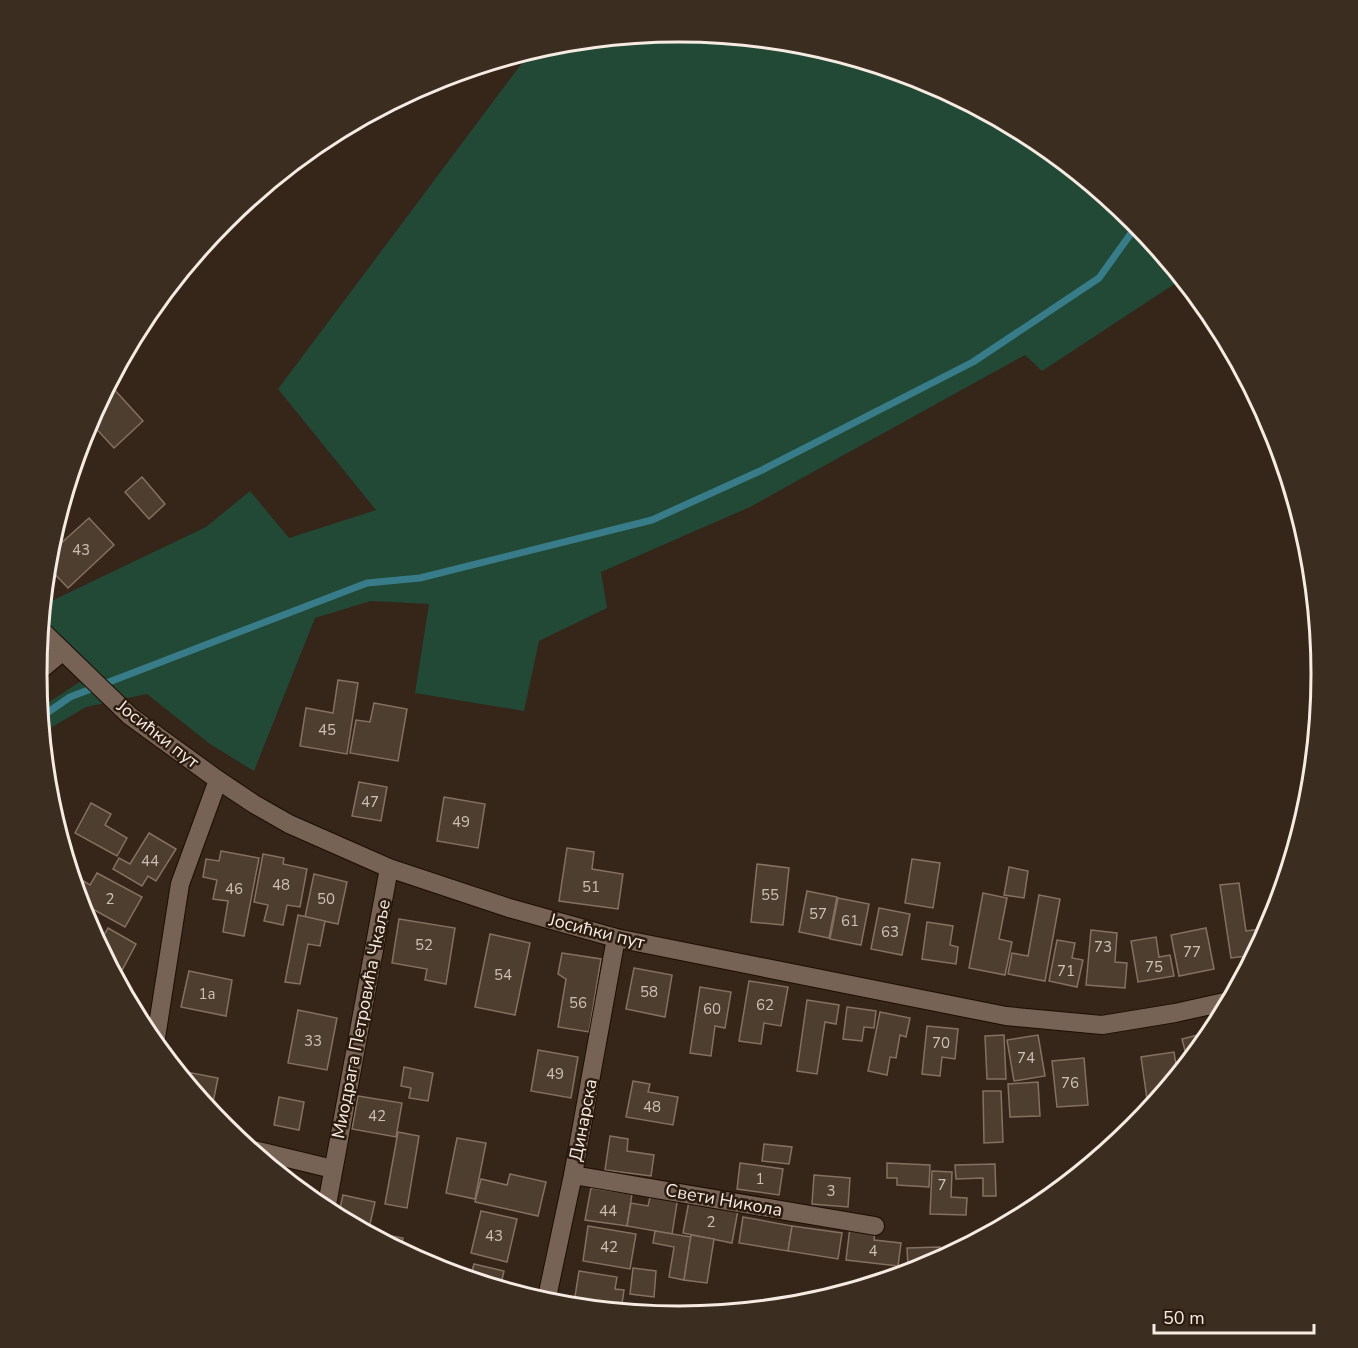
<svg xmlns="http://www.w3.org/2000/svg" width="1358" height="1348" font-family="'Nunito Sans',sans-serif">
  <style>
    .green { fill: #214935 }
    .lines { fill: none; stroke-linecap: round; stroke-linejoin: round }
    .stream { stroke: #397c89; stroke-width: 7 }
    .building { fill: #4e3e2f; stroke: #847162; stroke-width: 1.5 }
    .minor-casing { stroke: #1d0e04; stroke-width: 20 }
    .minor { stroke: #776355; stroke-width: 18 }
    .labels { text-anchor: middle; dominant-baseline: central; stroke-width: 5; stroke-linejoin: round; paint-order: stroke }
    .number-label { font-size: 15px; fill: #ccc0b6 }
    .street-label { font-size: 18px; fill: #f6ebe3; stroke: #2c1c10 }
    .rim { fill: none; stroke: #f6ebe3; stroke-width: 3 }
  </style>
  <rect width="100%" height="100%" fill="#362519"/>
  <polygon class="green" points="679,32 805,44 925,81 1036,140 1134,220 1182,279 1042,371 1025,355 750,507 601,572 607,608 539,641 524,711 415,693 429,604 371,601 315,618 254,771 210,744 147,694 86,707 42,733 40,708 87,677 41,633 43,605 206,527 250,491 289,538 376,510 278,389 531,51 554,44"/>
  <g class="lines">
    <polyline class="stream" points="41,717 70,697 367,583 420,578 652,520 760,471 973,362 1099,278 1137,225"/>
  </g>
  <g class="building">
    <polygon points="112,387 143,421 114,448 89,421 103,395"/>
    <polygon points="142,477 165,504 149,519 125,492"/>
    <polygon points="89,518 114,545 68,588 47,566 48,555"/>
    <polygon points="338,680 358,683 347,754 300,746 306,708 333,713"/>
    <polygon points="374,703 407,709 398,761 350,753 356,720 370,722"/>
    <polygon points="359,782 387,787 381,821 352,816"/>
    <polygon points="444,797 485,804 478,848 437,841"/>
    <polygon points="91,803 111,814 105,825 127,838 117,856 75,833"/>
    <polygon points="149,833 176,849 156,881 148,876 142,886 113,869 119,858 130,864"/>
    <polygon points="567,848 594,852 592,869 623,874 618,909 559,901"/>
    <polygon points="221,851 259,858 244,936 223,932 228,901 213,899 217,880 203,877 206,859 219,861"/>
    <polygon points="263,854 284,858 283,864 307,869 300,907 287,905 283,925 264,921 268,905 254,902"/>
    <polygon points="912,859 940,863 933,908 905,903"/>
    <polygon points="757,864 789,868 783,925 751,922"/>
    <polygon points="1009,867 1028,871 1024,898 1004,895"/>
    <polygon points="97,873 142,897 125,927 80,902 73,879 75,876 90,885"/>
    <polygon points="314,874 347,882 338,924 305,917"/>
    <polygon points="1239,883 1246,931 1269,928 1254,955 1231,958 1220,885"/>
    <polygon points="807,891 837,897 829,938 799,932"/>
    <polygon points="983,893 1007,898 999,939 1012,942 1005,975 969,968"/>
    <polygon points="1039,895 1060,899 1045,981 1008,974 1012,953 1028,956"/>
    <polygon points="838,898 869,904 861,945 830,939"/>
    <polygon points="879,908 910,914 902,955 871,949"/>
    <polygon points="298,915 325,921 320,946 308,944 300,984 285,982"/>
    <polygon points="399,919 455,928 446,984 425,980 427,969 392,963"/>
    <polygon points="927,922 953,926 950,945 958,947 956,964 922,959"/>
    <polygon points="108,928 136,944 120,974 112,970 96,940 100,942"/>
    <polygon points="1206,928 1214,969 1179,976 1171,935"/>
    <polygon points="1091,930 1117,933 1115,962 1127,963 1125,988 1086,985"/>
    <polygon points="490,934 530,943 515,1015 475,1007"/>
    <polygon points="1156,937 1159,957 1170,955 1174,976 1138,982 1131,941"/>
    <polygon points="1057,940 1075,943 1072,958 1083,960 1077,987 1049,981"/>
    <polygon points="562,953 601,959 589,1032 558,1027 566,979 558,974"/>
    <polygon points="634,968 672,975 665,1017 626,1009"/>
    <polygon points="189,971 232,980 226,1016 181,1007"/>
    <polygon points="749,981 788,987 781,1026 764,1023 761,1044 739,1041"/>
    <polygon points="700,987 731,992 725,1028 715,1026 711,1056 690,1053"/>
    <polygon points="807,1000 839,1005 836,1024 825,1022 817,1074 797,1071"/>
    <polygon points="847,1007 876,1011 874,1028 864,1027 862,1041 843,1039"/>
    <polygon points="298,1010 337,1018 327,1070 288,1063"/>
    <polygon points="880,1012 910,1018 906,1037 900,1035 896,1058 890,1057 887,1075 868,1071"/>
    <polygon points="927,1026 958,1029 955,1059 942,1057 940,1076 922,1074"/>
    <polygon points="1213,1031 1188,1062 1182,1039"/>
    <polygon points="1004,1035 1006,1079 987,1079 985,1036"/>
    <polygon points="1038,1035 1045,1076 1014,1081 1007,1040"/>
    <polygon points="538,1050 578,1057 571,1098 531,1091"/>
    <polygon points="1174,1052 1177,1071 1173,1071 1174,1078 1159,1097 1147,1099 1141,1057"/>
    <polygon points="1084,1058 1088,1105 1057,1107 1052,1061"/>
    <polygon points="404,1067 433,1073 428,1101 409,1098 411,1088 401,1086"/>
    <polygon points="176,1070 218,1078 211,1112"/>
    <polygon points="633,1081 650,1084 648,1092 678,1097 673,1125 626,1117"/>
    <polygon points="1038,1082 1040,1116 1010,1117 1008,1084"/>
    <polygon points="983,1091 1001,1091 1003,1142 984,1143"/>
    <polygon points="358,1096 402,1103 396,1137 352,1129"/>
    <polygon points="279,1097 304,1102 299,1130 274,1125"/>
    <polygon points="398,1132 419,1136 407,1208 385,1204"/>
    <polygon points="610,1136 628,1139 627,1151 654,1155 651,1176 605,1170"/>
    <polygon points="457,1138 486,1143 475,1199 446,1193"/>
    <polygon points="764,1144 792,1147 789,1164 762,1161"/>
    <polygon points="740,1163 783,1169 779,1195 737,1189"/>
    <polygon points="887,1163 930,1165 929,1187 897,1185 897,1178 887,1178"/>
    <polygon points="995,1164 996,1196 983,1196 983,1178 956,1179 955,1165"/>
    <polygon points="932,1171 952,1172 951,1197 967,1198 966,1215 930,1214"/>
    <polygon points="510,1174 546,1182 538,1216 475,1202 481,1179 507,1185"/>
    <polygon points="814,1175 850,1178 848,1207 812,1204"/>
    <polygon points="591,1188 632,1194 627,1226 585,1220"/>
    <polygon points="651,1193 678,1197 672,1234 627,1226 631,1203 648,1206"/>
    <polygon points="343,1195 375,1202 368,1233 338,1217"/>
    <polygon points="689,1201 738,1210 732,1243 683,1233"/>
    <polygon points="481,1211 517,1219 507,1262 471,1253"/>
    <polygon points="743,1217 792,1226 788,1251 739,1243"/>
    <polygon points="588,1226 636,1234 630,1269 583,1261"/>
    <polygon points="792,1226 842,1233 838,1259 788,1251"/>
    <polygon points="850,1227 875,1230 874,1240 901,1243 898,1266 846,1260"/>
    <polygon points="655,1231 691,1237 684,1280 669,1277 674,1247 653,1243"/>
    <polygon points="370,1232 403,1238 400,1250 370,1234"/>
    <polygon points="691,1235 714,1239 707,1283 684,1280"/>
    <polygon points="940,1247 941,1259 927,1267 908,1267 907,1248"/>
    <polygon points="474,1264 504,1271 500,1288 470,1279"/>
    <polygon points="633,1268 656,1271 654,1297 630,1294"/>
    <polygon points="579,1271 617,1277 615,1289 624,1290 621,1311 574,1303"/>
  </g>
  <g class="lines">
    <defs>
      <g id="minor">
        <polyline points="41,630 130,716 218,780 254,804 289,824 389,868 509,908 616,938 1006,1016 1102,1025 1175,1013 1229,1001"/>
        <polyline points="37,673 63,651"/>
        <polyline points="155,1044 180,884 218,780"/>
        <polyline points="250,1149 333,1169"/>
        <polyline points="573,1175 875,1226"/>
        <polyline points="326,1210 389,868"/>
        <polyline points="546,1302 573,1175 616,938"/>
      </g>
    </defs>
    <use href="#minor" class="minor-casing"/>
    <use href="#minor" class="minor"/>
  </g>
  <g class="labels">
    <g class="number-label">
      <text x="81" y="550">43</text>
      <text x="327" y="730">45</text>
      <text x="370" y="802">47</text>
      <text x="461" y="822">49</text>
      <text x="150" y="861">44</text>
      <text x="281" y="885">48</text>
      <text x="591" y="887">51</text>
      <text x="234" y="889">46</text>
      <text x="770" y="895">55</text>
      <text x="110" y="899">2</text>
      <text x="326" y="899">50</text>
      <text x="818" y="914">57</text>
      <text x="850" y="921">61</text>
      <text x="890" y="932">63</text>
      <text x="424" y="945">52</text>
      <text x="1103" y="947">73</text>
      <text x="1192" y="952">77</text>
      <text x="1154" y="967">75</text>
      <text x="1066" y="971">71</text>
      <text x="503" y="975">54</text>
      <text x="649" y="992">58</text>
      <text x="207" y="994">1a</text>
      <text x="578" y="1003">56</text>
      <text x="765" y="1005">62</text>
      <text x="712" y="1009">60</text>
      <text x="313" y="1041">33</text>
      <text x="941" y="1043">70</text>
      <text x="1026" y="1058">74</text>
      <text x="555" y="1074">49</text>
      <text x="1070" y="1083">76</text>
      <text x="652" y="1107">48</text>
      <text x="377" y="1116">42</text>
      <text x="760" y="1179">1</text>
      <text x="942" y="1185">7</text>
      <text x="831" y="1191">3</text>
      <text x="608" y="1211">44</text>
      <text x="711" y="1222">2</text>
      <text x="494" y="1236">43</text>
      <text x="609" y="1247">42</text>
      <text x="873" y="1251">4</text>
    </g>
    <g class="street-label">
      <text transform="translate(158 734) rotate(38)">Јосићки пут</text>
      <text transform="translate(597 931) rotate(14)">Јосићки пут</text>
      <text transform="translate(361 1019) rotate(-79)">Миодрага Петровића Чкаље</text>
      <text transform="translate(583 1120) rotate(-79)">Динарска</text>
      <text transform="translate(724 1200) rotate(10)">Свети Никола</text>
    </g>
  </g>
  <path d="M0 0H1358V1348H0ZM47 674a632 632 0 1 1 1264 0a632 632 0 1 1-1264 0Z" fill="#3c2d21" fill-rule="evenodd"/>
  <path class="rim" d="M47 674a632 632 0 1 1 1264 0a632 632 0 1 1-1264 0Z"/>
  <path d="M1154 1324v9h160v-9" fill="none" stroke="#f6ebe3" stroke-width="3"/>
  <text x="1163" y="1324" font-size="18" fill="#f6ebe3" stroke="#2c1c10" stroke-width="4.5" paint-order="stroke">50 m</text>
</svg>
